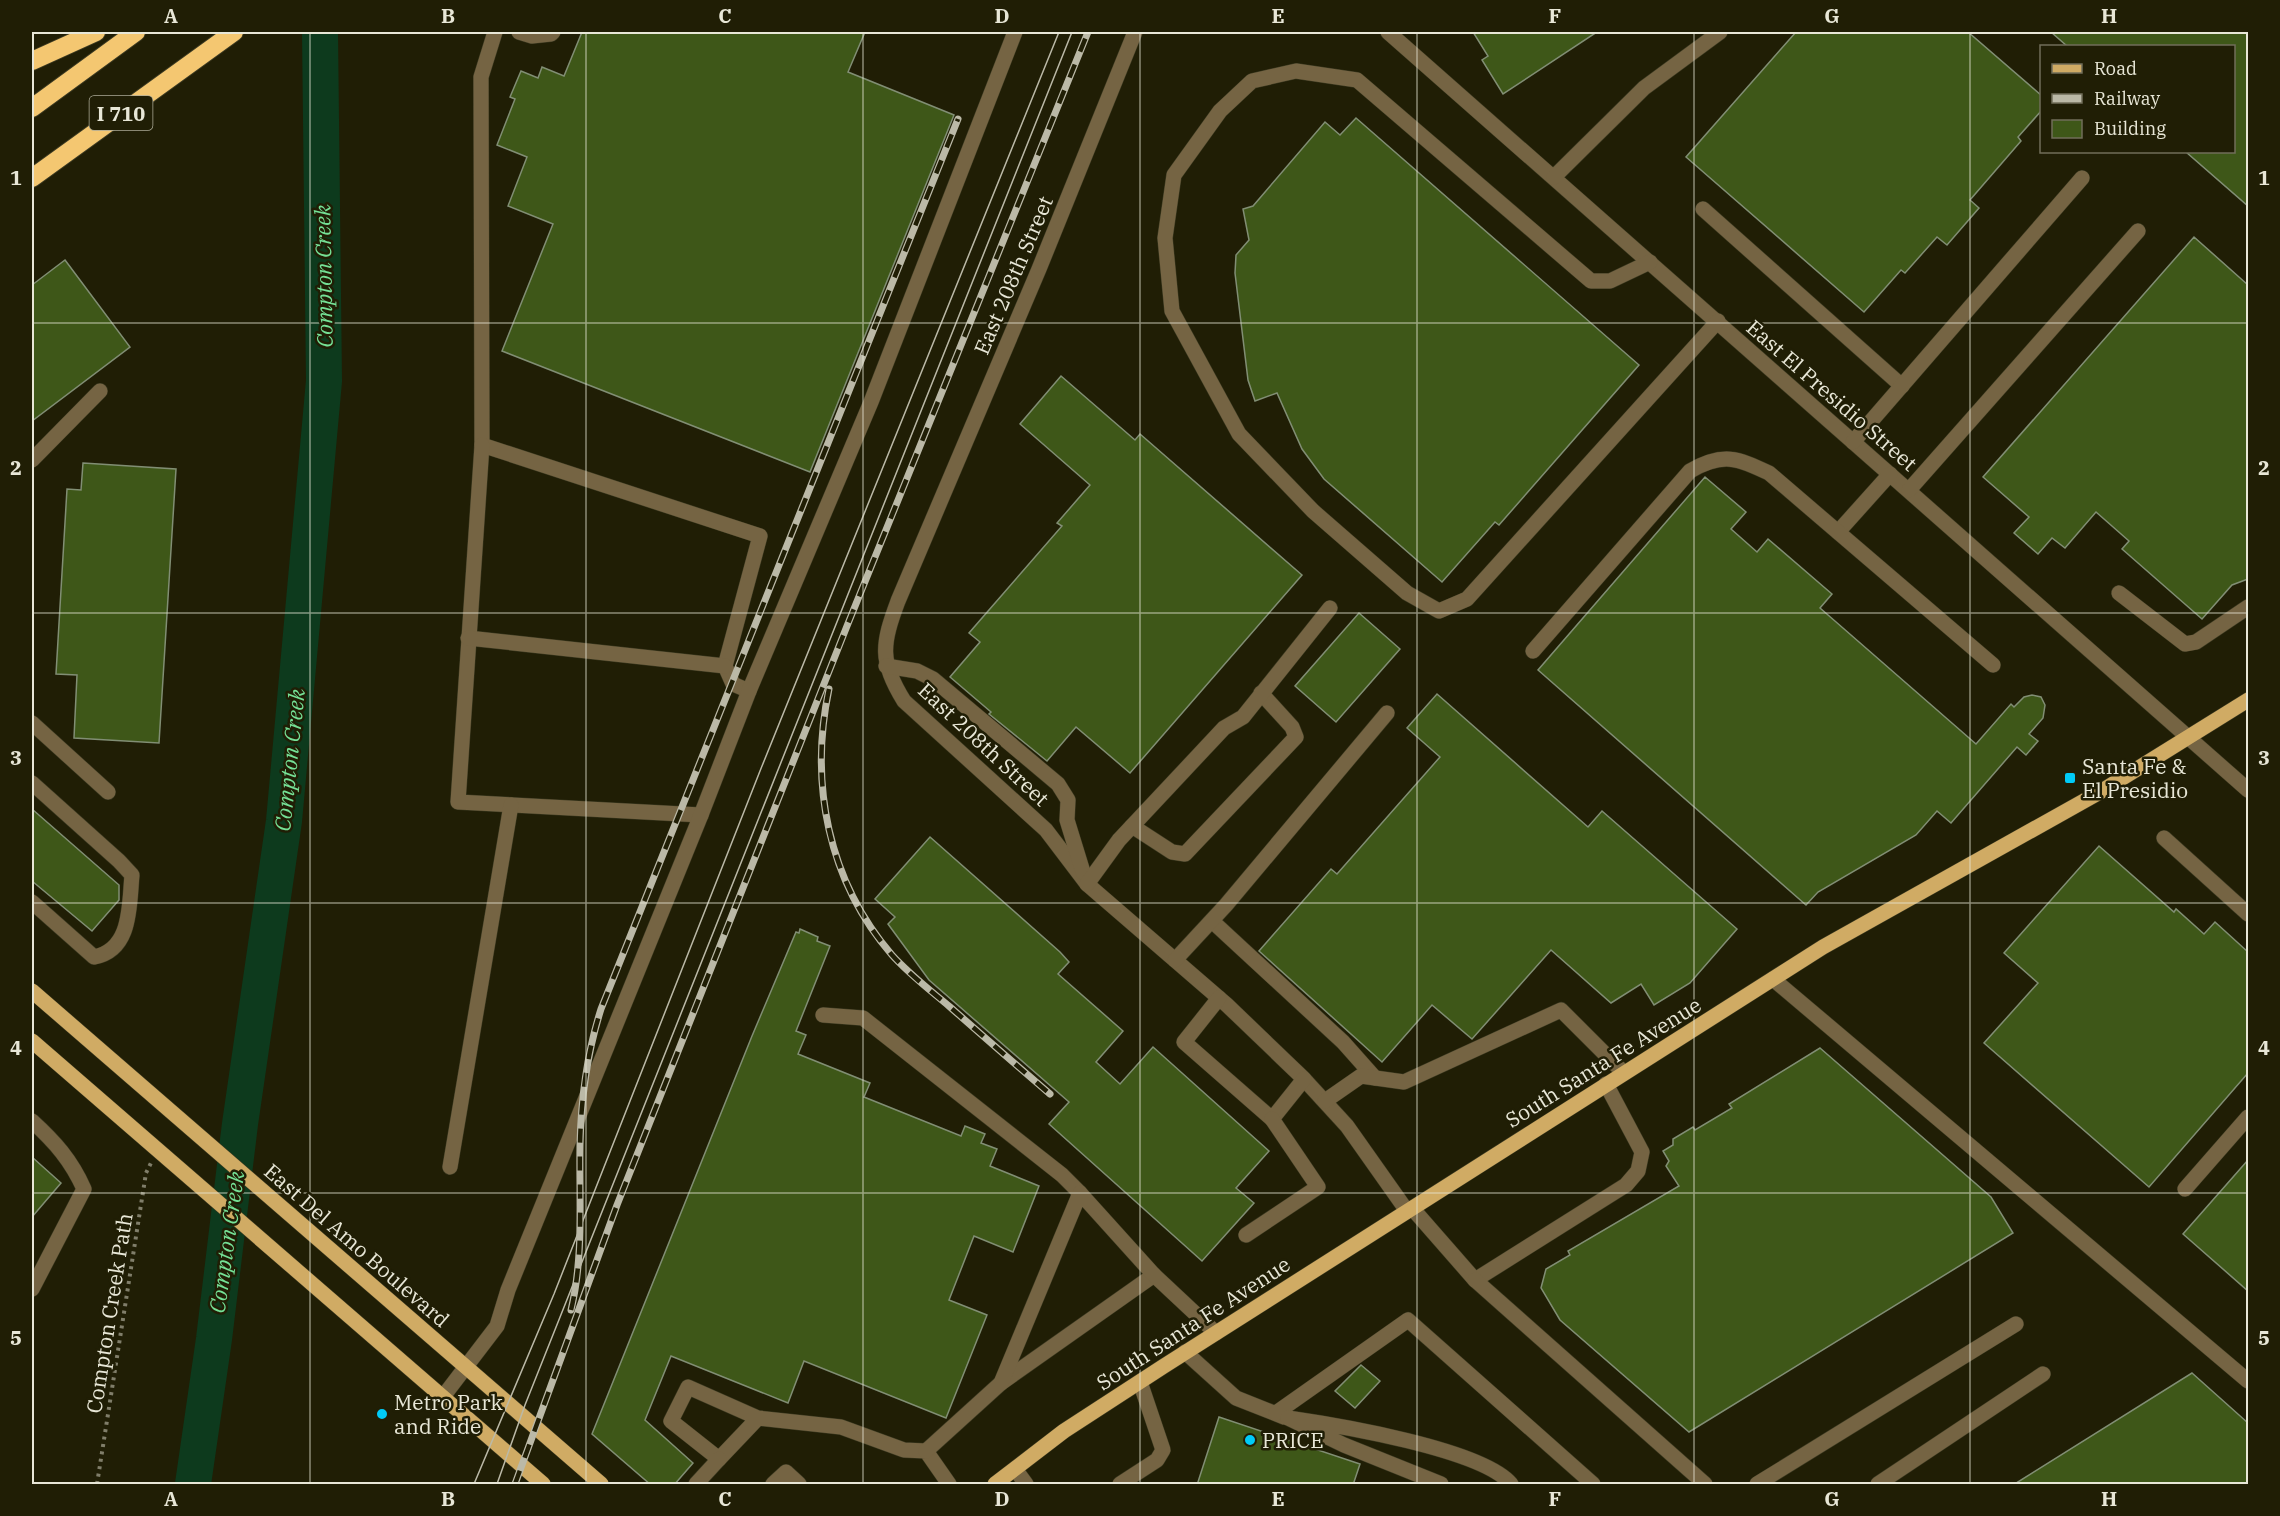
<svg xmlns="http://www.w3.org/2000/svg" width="2280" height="1516" font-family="'IBM Plex Serif',serif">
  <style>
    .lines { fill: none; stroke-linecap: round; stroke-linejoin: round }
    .river { stroke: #0d3a1d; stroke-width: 36 }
    .building { fill: #3e5718; stroke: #818e74; stroke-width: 1.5 }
    .minor-casing { stroke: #3c3a22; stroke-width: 16 }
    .major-casing { stroke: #3c3a22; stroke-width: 16 }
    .highway-casing { stroke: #3c3a22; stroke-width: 20 }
    .path { stroke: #807e6a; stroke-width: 4; stroke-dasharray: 3 4.5; stroke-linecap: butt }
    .minor { stroke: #756443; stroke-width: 15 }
    .major { stroke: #d0ab64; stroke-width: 15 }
    .highway { stroke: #f4c771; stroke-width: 18 }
    .tram { stroke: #bbb9a7; stroke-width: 1.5 }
    .rail-casing { stroke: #bbb9a7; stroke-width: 7 }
    .rail { stroke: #201e05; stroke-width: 4.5; stroke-dasharray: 14; stroke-linecap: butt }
    .grid { fill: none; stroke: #e8e7d7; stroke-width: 1.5; stroke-opacity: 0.55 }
    .poi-dot { fill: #00cbf8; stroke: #201e05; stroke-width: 2 }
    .labels { text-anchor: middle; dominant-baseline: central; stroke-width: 5; stroke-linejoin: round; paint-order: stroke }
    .shield { fill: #201e05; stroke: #acab98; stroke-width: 1.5 }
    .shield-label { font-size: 20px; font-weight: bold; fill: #e8e7d7 }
    .street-label { font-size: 21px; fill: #e8e7d7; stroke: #201e05 }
    .poi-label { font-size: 21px; fill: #e8e7d7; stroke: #201e05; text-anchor: start }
    .water-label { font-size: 22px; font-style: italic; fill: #75e196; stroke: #201e05 }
    .neatline { fill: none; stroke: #e8e7d7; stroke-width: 2 }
    .grid-label { font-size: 20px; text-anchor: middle; font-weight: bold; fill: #e8e7d7 }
  </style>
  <rect width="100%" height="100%" fill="#201e05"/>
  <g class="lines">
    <polyline class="river" points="193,1484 214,1339 240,1124 284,821 324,381 320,32"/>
  </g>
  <g class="building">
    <polygon points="582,32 865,32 848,72 954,115 810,472 502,351 553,224 508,206 527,157 497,145 515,99 510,97 521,71 538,78 542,67 564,76"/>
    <polygon points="1473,32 1597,32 1503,94 1482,60 1488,56"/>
    <polygon points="1796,32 1968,32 2042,96 2042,110 2018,137 2021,141 1970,200 1979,208 1947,245 1937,237 1905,273 1901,270 1864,312 1686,157"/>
    <polygon points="2051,32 2248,32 2248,206 2186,152 2234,152 2234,46 2067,46"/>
    <polygon points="1356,118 1639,365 1499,525 1495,522 1442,582 1324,479 1302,449 1277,393 1255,401 1248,380 1235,273 1236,255 1249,240 1243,209 1253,206 1325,122 1340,135"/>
    <polygon points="2194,237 2248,285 2248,579 2232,585 2202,619 2122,549 2129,541 2096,512 2065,548 2052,538 2038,554 2014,533 2029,517 1983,477"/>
    <polygon points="65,260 130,347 32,421 32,285"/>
    <polygon points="1061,376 1135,440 1140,434 1302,575 1130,773 1076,727 1047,761 989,714 991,712 950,677 980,642 969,633 1062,526 1057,523 1090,485 1020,424"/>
    <polygon points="83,463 176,469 159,743 74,738 77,675 56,674 67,489 81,490"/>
    <polygon points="1705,477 1746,512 1731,529 1757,552 1768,539 1832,594 1820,608 1976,744 2011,704 2014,707 2024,697 2032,695 2041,697 2045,705 2043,718 2029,734 2038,741 2026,755 2017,747 1951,823 1937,811 1916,835 1818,892 1806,905 1538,670"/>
    <polygon points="1359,613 1400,649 1336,722 1295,686"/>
    <polygon points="1437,694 1588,827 1602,811 1737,929 1690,983 1654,1005 1641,984 1611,1003 1551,950 1472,1039 1432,1005 1382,1062 1259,951 1331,869 1337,874 1440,757 1407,728"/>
    <polygon points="32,809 119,885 119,900 92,931 32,881"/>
    <polygon points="930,837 1060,952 1069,962 1058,974 1123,1031 1096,1062 1120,1084 1153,1047 1269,1151 1236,1188 1254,1203 1202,1261 1049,1124 1069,1102 929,980 888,924 895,917 875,899"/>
    <polygon points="2099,846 2174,912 2176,909 2204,934 2215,922 2248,952 2248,1073 2149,1187 1984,1043 2038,983 2004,953"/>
    <polygon points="800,929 818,937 817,941 830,946 796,1031 806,1035 798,1054 870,1083 864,1097 961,1136 965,1126 985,1134 981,1143 997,1149 990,1166 1039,1186 1013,1252 974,1236 949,1300 987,1315 946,1418 804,1361 788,1403 671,1356 645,1420 693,1463 674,1485 651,1485 592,1434 752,1036 796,932 799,933"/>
    <polygon points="1820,1048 1991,1197 2013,1233 1689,1432 1560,1320 1541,1288 1546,1269 1570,1255 1568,1251 1679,1186 1666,1166 1669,1161 1663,1151 1673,1145 1673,1139 1693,1127 1695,1130 1732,1108 1729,1104"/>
    <polygon points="32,1157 61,1183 32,1217"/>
    <polygon points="2248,1160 2248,1291 2183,1234"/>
    <polygon points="1361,1365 1380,1381 1355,1408 1335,1391"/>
    <polygon points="2192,1373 2248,1423 2248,1485 2013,1485"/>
    <polygon points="1219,1417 1360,1464 1353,1485 1197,1485"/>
  </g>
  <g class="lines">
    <defs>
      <g id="minor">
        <polyline points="495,32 481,77 482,445 760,536 725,666 733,684 749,691"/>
        <polyline points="519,32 532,36 551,34 553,32"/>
        <path d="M1135,32L1039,269L898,601C882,644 879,661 904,701L1046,830L1087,884L1227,1005L1303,1078L1347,1126L1407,1211"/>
        <polyline points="1388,32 2248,790"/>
        <polyline points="1554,177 1644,88 1720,32"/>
        <polyline points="1703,209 1902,386"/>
        <polyline points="1650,262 1610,281 1591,281 1357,80 1296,71 1252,81 1220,111 1174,175 1165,238 1172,311 1239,434 1313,511 1407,593 1439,611 1467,599 1718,321"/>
        <polyline points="1853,442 2082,178"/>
        <polyline points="482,445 458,802 701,815"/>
        <polyline points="32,460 100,391"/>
        <polyline points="1909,490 2138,231"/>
        <polyline points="1838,532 1890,474"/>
        <polyline points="2119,593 2185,644 2196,642 2248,607"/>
        <polyline points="468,638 725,666"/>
        <path d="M1533,651L1690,471C1723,452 1737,458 1769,473L1993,665"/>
        <polyline points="886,666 917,671 933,679 1058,784 1068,800 1067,820 1083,872"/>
        <polyline points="32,723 108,792"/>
        <path d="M32,783L119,861L132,875C129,905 132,950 94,957L32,902"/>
        <polyline points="1132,826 1172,852 1185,854 1296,737 1292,727 1261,693"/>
        <polyline points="2164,838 2248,914"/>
        <polyline points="1087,884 1119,840 1224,728 1243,717 1330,608"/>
        <polyline points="1212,921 1343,1042 1375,1078"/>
        <polyline points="1175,960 1226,905 1387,713"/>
        <polyline points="1773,979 2248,1381"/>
        <polyline points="1219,998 1184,1042 1272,1119 1304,1079"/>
        <polyline points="823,1015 863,1018 1062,1175 1080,1193"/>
        <polyline points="1325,1101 1361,1076 1404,1082 1561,1010 1624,1073"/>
        <path d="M32,1121C55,1142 71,1160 84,1189L32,1289"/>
        <polyline points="450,1167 511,805"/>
        <polyline points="2185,1189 2248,1117"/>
        <polyline points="1412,1208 1475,1280 1626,1185 1638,1171 1642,1152 1606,1084"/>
        <polyline points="1246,1235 1318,1187 1272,1119"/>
        <polyline points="1475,1280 1705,1484"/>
        <polyline points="1185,1352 1236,1398 1284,1417"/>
        <polyline points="1001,1383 1154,1275"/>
        <polyline points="442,1398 497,1326 508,1290 701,815 749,691 871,402 1015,32"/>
        <polyline points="1276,1413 1408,1320 1593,1484"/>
        <polyline points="758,1418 719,1459 671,1421 688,1387 758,1418 841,1427 904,1450 926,1451 949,1484"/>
        <polyline points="926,1451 1001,1383 1080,1193 1154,1275 1216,1333"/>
        <polyline points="1015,1469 1026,1484"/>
        <polyline points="696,1484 719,1459"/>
        <polyline points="773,1484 786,1472 799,1484"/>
        <polyline points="1120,1484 1157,1460 1163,1450 1140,1382"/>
        <path d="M1441,1484L1344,1445L1288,1418C1336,1425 1482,1449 1511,1484"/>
        <polyline points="1757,1484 2016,1324"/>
        <polyline points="1878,1484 2043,1374"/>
      </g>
      <g id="major">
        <polyline points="32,991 601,1484"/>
        <polyline points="32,1041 543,1484"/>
        <polyline points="995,1484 1064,1431 1164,1366 1823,947 2100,792 2248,700"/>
      </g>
      <g id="highway">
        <polyline points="32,61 96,32"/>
        <polyline points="32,108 136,32"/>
        <polyline points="32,178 234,32"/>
      </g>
    </defs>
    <use href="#minor" class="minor-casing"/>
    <use href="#major" class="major-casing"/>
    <use href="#highway" class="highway-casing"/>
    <polyline class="path" points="97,1484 146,1173 151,1163"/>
    <use href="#minor" class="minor"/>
    <use href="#major" class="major"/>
    <use href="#highway" class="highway"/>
    <g class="tram">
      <polyline points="474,1484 554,1294 760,771 1059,32"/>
      <polyline points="497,1484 525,1405 1072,32"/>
    </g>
    <defs>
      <g id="rail">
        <path d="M829,689C809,783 828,881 892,955C909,974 930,990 950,1007C983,1036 1016,1065 1050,1094"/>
        <path d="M571,1310C584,1256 579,1200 580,1145C581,1098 587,1053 601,1009L958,119"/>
        <polyline points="515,1484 617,1205 847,626 1088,32"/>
      </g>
    </defs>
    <use href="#rail" class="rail-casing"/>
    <use href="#rail" class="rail"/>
  </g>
  <path class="grid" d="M310,32V1484M586,32V1484M863,32V1484M1140,32V1484M1417,32V1484M1694,32V1484M1970,32V1484M32,323H2248M32,613H2248M32,903H2248M32,1193H2248"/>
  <g class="poi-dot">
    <rect x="2064" y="772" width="12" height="12" rx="3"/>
    <circle cx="382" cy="1414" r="6"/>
    <circle cx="1250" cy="1440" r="6"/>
  </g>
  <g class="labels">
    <rect class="shield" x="89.5" y="96" width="63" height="34" rx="4.5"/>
    <g class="shield-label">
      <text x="121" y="113">I 710</text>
    </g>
    <g class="street-label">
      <text transform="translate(1013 275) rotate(-67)">East 208th Street</text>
      <text transform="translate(1832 395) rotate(41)">East El Presidio Street</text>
      <text transform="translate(984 744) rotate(43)">East 208th Street</text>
      <text transform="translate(1603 1062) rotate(-32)">South Santa Fe Avenue</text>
      <text transform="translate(357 1245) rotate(41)">East Del Amo Boulevard</text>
      <text transform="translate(109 1313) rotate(-81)">Compton Creek Path</text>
      <text transform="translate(1193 1323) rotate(-33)">South Santa Fe Avenue</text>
    </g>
    <g class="poi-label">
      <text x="2082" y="766">Santa Fe &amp;<tspan x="2082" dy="24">El Presidio</tspan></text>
      <text x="394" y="1402">Metro Park<tspan x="394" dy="24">and Ride</tspan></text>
      <text x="1262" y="1440">PRICE</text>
    </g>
    <g class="water-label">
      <text transform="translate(323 276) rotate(-91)">Compton Creek</text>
      <text transform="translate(289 760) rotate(-84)">Compton Creek</text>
      <text transform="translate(226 1242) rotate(-82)">Compton Creek</text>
    </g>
  </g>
  <rect width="2280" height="1516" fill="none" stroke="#201e05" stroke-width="66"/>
  <rect x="2040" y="45" width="195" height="108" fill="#201e05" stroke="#706e59" stroke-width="1.5"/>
  <rect x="2052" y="64" width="30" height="9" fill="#d0ab64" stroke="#706e59" stroke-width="1.5"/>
  <text x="2094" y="75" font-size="18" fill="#e8e7d7">Road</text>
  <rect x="2052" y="94" width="30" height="9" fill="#bbb9a7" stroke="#706e59" stroke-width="1.5"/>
  <text x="2094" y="105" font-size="18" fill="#e8e7d7">Railway</text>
  <rect x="2052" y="120" width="30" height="18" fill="#3e5718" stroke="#706e59" stroke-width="1.5"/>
  <text x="2094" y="135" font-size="18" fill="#e8e7d7">Building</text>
  <rect x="33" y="33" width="2214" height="1450" class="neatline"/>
  <g class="grid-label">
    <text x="171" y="23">A</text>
    <text x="448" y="23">B</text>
    <text x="725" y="23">C</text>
    <text x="1002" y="23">D</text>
    <text x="1278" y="23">E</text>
    <text x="1555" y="23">F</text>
    <text x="1832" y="23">G</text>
    <text x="2109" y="23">H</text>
    <text x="16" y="185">1</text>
    <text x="2264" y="185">1</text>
    <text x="16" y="475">2</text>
    <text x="2264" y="475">2</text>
    <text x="16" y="765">3</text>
    <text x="2264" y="765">3</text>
    <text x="16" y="1055">4</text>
    <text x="2264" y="1055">4</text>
    <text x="16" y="1345">5</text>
    <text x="2264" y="1345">5</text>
    <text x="171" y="1506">A</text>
    <text x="448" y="1506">B</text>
    <text x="725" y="1506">C</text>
    <text x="1002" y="1506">D</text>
    <text x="1278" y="1506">E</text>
    <text x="1555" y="1506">F</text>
    <text x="1832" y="1506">G</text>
    <text x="2109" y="1506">H</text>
  </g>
</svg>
